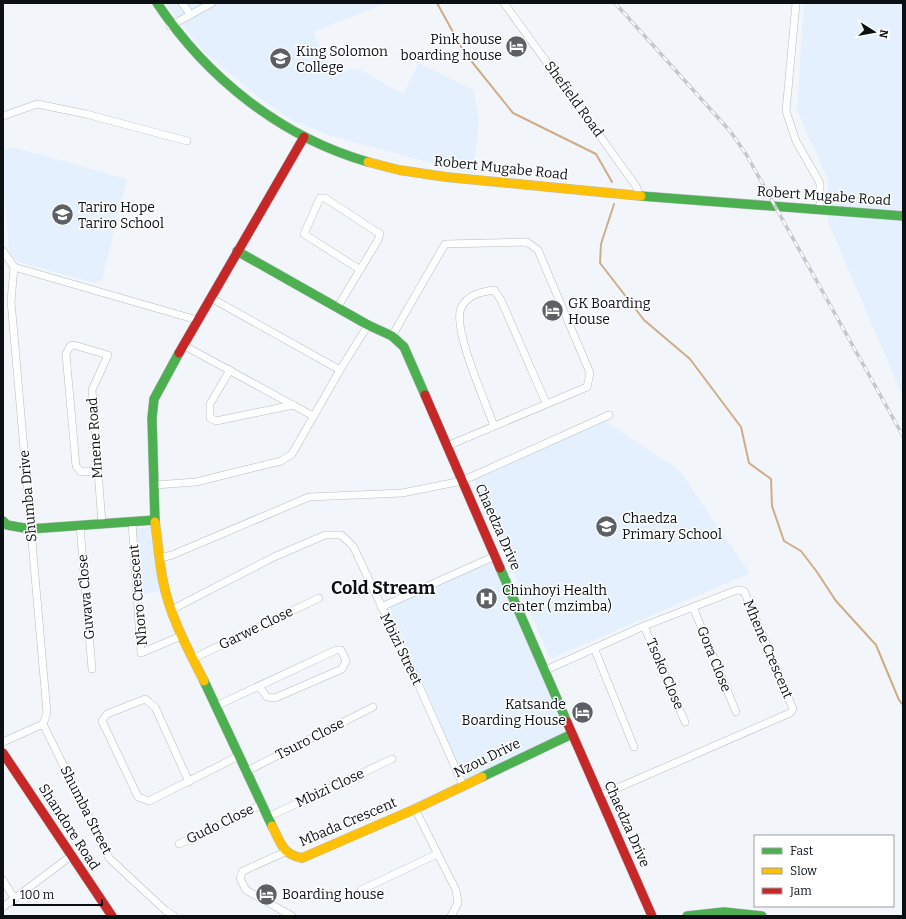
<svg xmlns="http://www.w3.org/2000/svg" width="906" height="919" font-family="Bitter,serif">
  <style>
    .built { fill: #e4f0fd }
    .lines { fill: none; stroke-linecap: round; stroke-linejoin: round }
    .stream { stroke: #cead86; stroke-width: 2 }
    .street-casing { stroke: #b8bcc0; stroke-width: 8 }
    .fast-casing { stroke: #b8bcc0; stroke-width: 10 }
    .slow-casing { stroke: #b8bcc0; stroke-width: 10 }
    .jam-casing { stroke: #b8bcc0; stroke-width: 10 }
    .street { stroke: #fdfefe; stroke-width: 7 }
    .fast { stroke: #4caf50; stroke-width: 9 }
    .slow { stroke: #ffc107; stroke-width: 9 }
    .jam { stroke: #c62828; stroke-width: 9 }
    .rail-casing { stroke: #c6c7c9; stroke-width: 3.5 }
    .rail { stroke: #fff; stroke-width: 2; stroke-dasharray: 6; stroke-linecap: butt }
    .labels { text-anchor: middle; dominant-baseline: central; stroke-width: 3; stroke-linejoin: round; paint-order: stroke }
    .poi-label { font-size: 14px; fill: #0b1014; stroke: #fff; text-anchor: start }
    .street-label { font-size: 14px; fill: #0b1014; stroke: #fff }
    .district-label { font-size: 18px; font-weight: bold; fill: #0b1014; stroke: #fff }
  </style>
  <rect width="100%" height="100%" fill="#f2f6fa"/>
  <g class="built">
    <polygon points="165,3 387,3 313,32 331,72 359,69 403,94 419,63 473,90 479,119 473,174 335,137 295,122 261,99 204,52"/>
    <polygon points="804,3 903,3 903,397 828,222 828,180 797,110"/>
    <polygon points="13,147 127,179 102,280 94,283 18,262 9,252 3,178 3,150"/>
    <polygon points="605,421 679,470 750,573 550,659 474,479"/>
    <polygon points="154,527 159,591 139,595 135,528"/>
    <polygon points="494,558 570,731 465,780 389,606"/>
  </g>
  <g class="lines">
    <g class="stream">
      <polyline points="437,3 464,52 513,113 596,154 612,182"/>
      <polyline points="614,204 601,244 600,263 644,320 690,359 741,427 749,463 771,479 772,506 784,541 801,551 817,572 836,601 876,645 899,700 903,705"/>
    </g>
    <defs>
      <g id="street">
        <polyline points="182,3 190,14"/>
        <polyline points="504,3 636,186 640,196"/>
        <polyline points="796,3 786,111 796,141 820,183 820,210"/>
        <polyline points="170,26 212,3"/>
        <polyline points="3,116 37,104 86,114 187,141"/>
        <polyline points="3,251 14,267 197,320"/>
        <polyline points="14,267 11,301 47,713 43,724"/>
        <polyline points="211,298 340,370"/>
        <polyline points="337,308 378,240 380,234 325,198 320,198 304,234 359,269"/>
        <polyline points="392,336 445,244 527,242 538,250 590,373 587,387 447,446"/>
        <polyline points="183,345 313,416"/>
        <polyline points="230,370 210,404 210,418 216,421 293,405"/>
        <path d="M494,426C486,403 452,328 461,308C468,294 481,292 494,290L501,300L546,403"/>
        <polyline points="97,471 81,472 76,466 66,354 70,346 74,345 108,355 92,390 102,524"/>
        <polyline points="155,485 196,482 281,461 292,454 340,370 368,325"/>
        <polyline points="132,522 141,653 181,636"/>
        <polyline points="80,526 92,669"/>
        <polyline points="160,558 172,555 309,497 402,493 462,481 609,415"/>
        <polyline points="381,607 495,556"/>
        <polyline points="693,607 736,712"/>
        <polyline points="171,610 274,557 325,535 341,535 353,546 416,679 463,785"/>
        <polyline points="644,626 685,722"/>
        <polyline points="594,648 634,747"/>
        <polyline points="192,659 319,598"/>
        <polyline points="546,670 644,626 737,590 744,591 793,709 790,713 599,796"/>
        <polyline points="216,706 336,650 341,650 346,661 342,669 275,698 267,697 259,686"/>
        <polyline points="3,742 43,724 109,858 165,910 174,916"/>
        <polyline points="247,771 373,707"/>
        <polyline points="189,782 155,707 145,699 107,714 102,721 138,797 149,801 239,756"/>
        <polyline points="415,809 456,890 458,903 451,916"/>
        <polyline points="268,817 392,759"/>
        <polyline points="179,844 261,805"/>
        <polyline points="285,852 243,871 240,878 246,890 292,916"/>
        <polyline points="3,880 14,898"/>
        <polyline points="361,890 437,854"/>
        <polyline points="3,907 71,856"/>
      </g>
      <g id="fast">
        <path d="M157,3C207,78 281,137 368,162"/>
        <polyline points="641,196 903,216"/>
        <polyline points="237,251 368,325 392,336 404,347 425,395"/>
        <polyline points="3,521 7,525 30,529 155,520"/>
        <polyline points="155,522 152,418 154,399 179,353"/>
        <polyline points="500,568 567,722"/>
        <polyline points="204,681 272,826"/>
        <polyline points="482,777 572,734"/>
        <polyline points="687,916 724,912 762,916"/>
      </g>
      <g id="slow">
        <polyline points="368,162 399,170 446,177 641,196"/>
        <path d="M155,522C158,542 159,562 163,581C170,617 188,649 204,681"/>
        <path d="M272,826C281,843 282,854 302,858L415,809L482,777"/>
      </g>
      <g id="jam">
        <polyline points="179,353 304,137"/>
        <polyline points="425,395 500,568"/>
        <polyline points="567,722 652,916"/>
        <polyline points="3,753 112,916"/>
      </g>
    </defs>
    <use href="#street" class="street-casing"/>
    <use href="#fast" class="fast-casing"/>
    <use href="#slow" class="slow-casing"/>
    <use href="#jam" class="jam-casing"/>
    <use href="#street" class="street"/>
    <use href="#fast" class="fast"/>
    <use href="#slow" class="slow"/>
    <use href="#jam" class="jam"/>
    <defs>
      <polyline id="rail" points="615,3 730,131 746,154 903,436"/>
    </defs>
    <use href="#rail" class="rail-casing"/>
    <use href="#rail" class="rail"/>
  </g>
  <defs>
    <symbol id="hotel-disc" viewBox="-11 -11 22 22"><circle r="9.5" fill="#5c6064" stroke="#fff"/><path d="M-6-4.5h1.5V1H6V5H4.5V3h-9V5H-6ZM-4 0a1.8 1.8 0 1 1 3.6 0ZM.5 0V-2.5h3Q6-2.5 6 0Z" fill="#fff"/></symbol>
    <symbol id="university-disc" viewBox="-11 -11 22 22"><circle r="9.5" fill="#5c6064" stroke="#fff"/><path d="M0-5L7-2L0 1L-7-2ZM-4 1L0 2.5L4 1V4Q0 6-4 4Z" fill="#fff"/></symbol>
    <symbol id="school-disc" viewBox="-11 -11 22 22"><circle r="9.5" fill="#5c6064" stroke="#fff"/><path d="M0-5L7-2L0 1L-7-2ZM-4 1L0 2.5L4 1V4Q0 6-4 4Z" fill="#fff"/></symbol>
    <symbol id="hospital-disc" viewBox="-11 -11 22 22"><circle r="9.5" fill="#5c6064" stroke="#fff"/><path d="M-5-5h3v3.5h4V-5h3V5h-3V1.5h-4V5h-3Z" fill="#fff"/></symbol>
  </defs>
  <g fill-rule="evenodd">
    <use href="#hotel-disc" x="504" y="34" width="25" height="25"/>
    <use href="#university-disc" x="268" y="46" width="25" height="25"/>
    <use href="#school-disc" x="50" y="202" width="25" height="25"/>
    <use href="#hotel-disc" x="540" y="298" width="25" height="25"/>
    <use href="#school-disc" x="594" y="514" width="25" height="25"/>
    <use href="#hospital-disc" x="474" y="586" width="25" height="25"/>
    <use href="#hotel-disc" x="570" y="700" width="25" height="25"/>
    <use href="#hotel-disc" x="254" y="882" width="25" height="25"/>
  </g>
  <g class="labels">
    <g class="poi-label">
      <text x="502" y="39" text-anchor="end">Pink house<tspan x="502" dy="16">boarding house</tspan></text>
      <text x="296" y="51">King Solomon<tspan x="296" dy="16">College</tspan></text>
      <text x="78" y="207">Tariro Hope<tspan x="78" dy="16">Tariro School</tspan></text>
      <text x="568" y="303">GK Boarding<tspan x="568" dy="16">House</tspan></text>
      <text x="622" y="518">Chaedza<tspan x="622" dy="16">Primary School</tspan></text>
      <text x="502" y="590">Chinhoyi Health<tspan x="502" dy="16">center ( mzimba)</tspan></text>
      <text x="566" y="704" text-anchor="end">Katsande<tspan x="566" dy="16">Boarding House</tspan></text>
      <text x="282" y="894">Boarding house</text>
    </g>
    <g class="street-label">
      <text transform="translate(574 99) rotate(54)">Shefield Road</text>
      <text transform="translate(501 168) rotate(6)">Robert Mugabe Road</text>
      <text transform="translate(824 196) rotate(4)">Robert Mugabe Road</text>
      <text transform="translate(95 438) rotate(-94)">Mnene Road</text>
      <text transform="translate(28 496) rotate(-95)">Shumba Drive</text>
      <text transform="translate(498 527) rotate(66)">Chaedza Drive</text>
      <text transform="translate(138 595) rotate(-95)">Nhoro Crescent</text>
      <text transform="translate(86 597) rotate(-95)">Guvava Close</text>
      <text transform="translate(256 628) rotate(-26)">Garwe Close</text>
      <text transform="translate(401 649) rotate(64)">Mbizi Street</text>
      <text transform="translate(768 649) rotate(67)">Mhene Crescent</text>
      <text transform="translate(714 659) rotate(68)">Gora Close</text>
      <text transform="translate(665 674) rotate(67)">Tsoko Close</text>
      <text transform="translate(310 739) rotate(-27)">Tsuro Close</text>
      <text transform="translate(487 758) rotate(-26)">Nzou Drive</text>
      <text transform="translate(330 788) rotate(-25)">Mbizi Close</text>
      <text transform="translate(86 810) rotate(63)">Shumba Street</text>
      <text transform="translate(348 822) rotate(-23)">Mbada Crescent</text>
      <text transform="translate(220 824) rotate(-26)">Gudo Close</text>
      <text transform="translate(627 824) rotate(66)">Chaedza Drive</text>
      <text transform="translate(69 827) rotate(57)">Shandore Road</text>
    </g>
    <g class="district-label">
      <text x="383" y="588">Cold Stream</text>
    </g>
  </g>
  <rect width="906" height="919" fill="none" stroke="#0b1014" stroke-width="8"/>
  <rect x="754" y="835" width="140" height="72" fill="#ffffff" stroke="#9d9fa1"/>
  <rect x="762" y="848" width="20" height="6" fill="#4caf50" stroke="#9d9fa1"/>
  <text x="790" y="855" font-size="12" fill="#0b1014">Fast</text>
  <rect x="762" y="868" width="20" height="6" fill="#ffc107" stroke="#9d9fa1"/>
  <text x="790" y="875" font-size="12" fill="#0b1014">Slow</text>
  <rect x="762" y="888" width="20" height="6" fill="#c62828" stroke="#9d9fa1"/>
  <text x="790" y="895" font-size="12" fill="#0b1014">Jam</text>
  <g transform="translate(874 32) rotate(101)" stroke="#ffffff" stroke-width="3" paint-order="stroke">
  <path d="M0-3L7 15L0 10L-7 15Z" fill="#0b1014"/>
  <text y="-6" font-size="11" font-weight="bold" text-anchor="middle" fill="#0b1014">N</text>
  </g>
  <path d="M14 899v6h88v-6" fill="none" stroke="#0b1014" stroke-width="2"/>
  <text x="20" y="899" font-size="12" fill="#0b1014" stroke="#ffffff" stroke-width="3" paint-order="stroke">100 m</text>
</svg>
